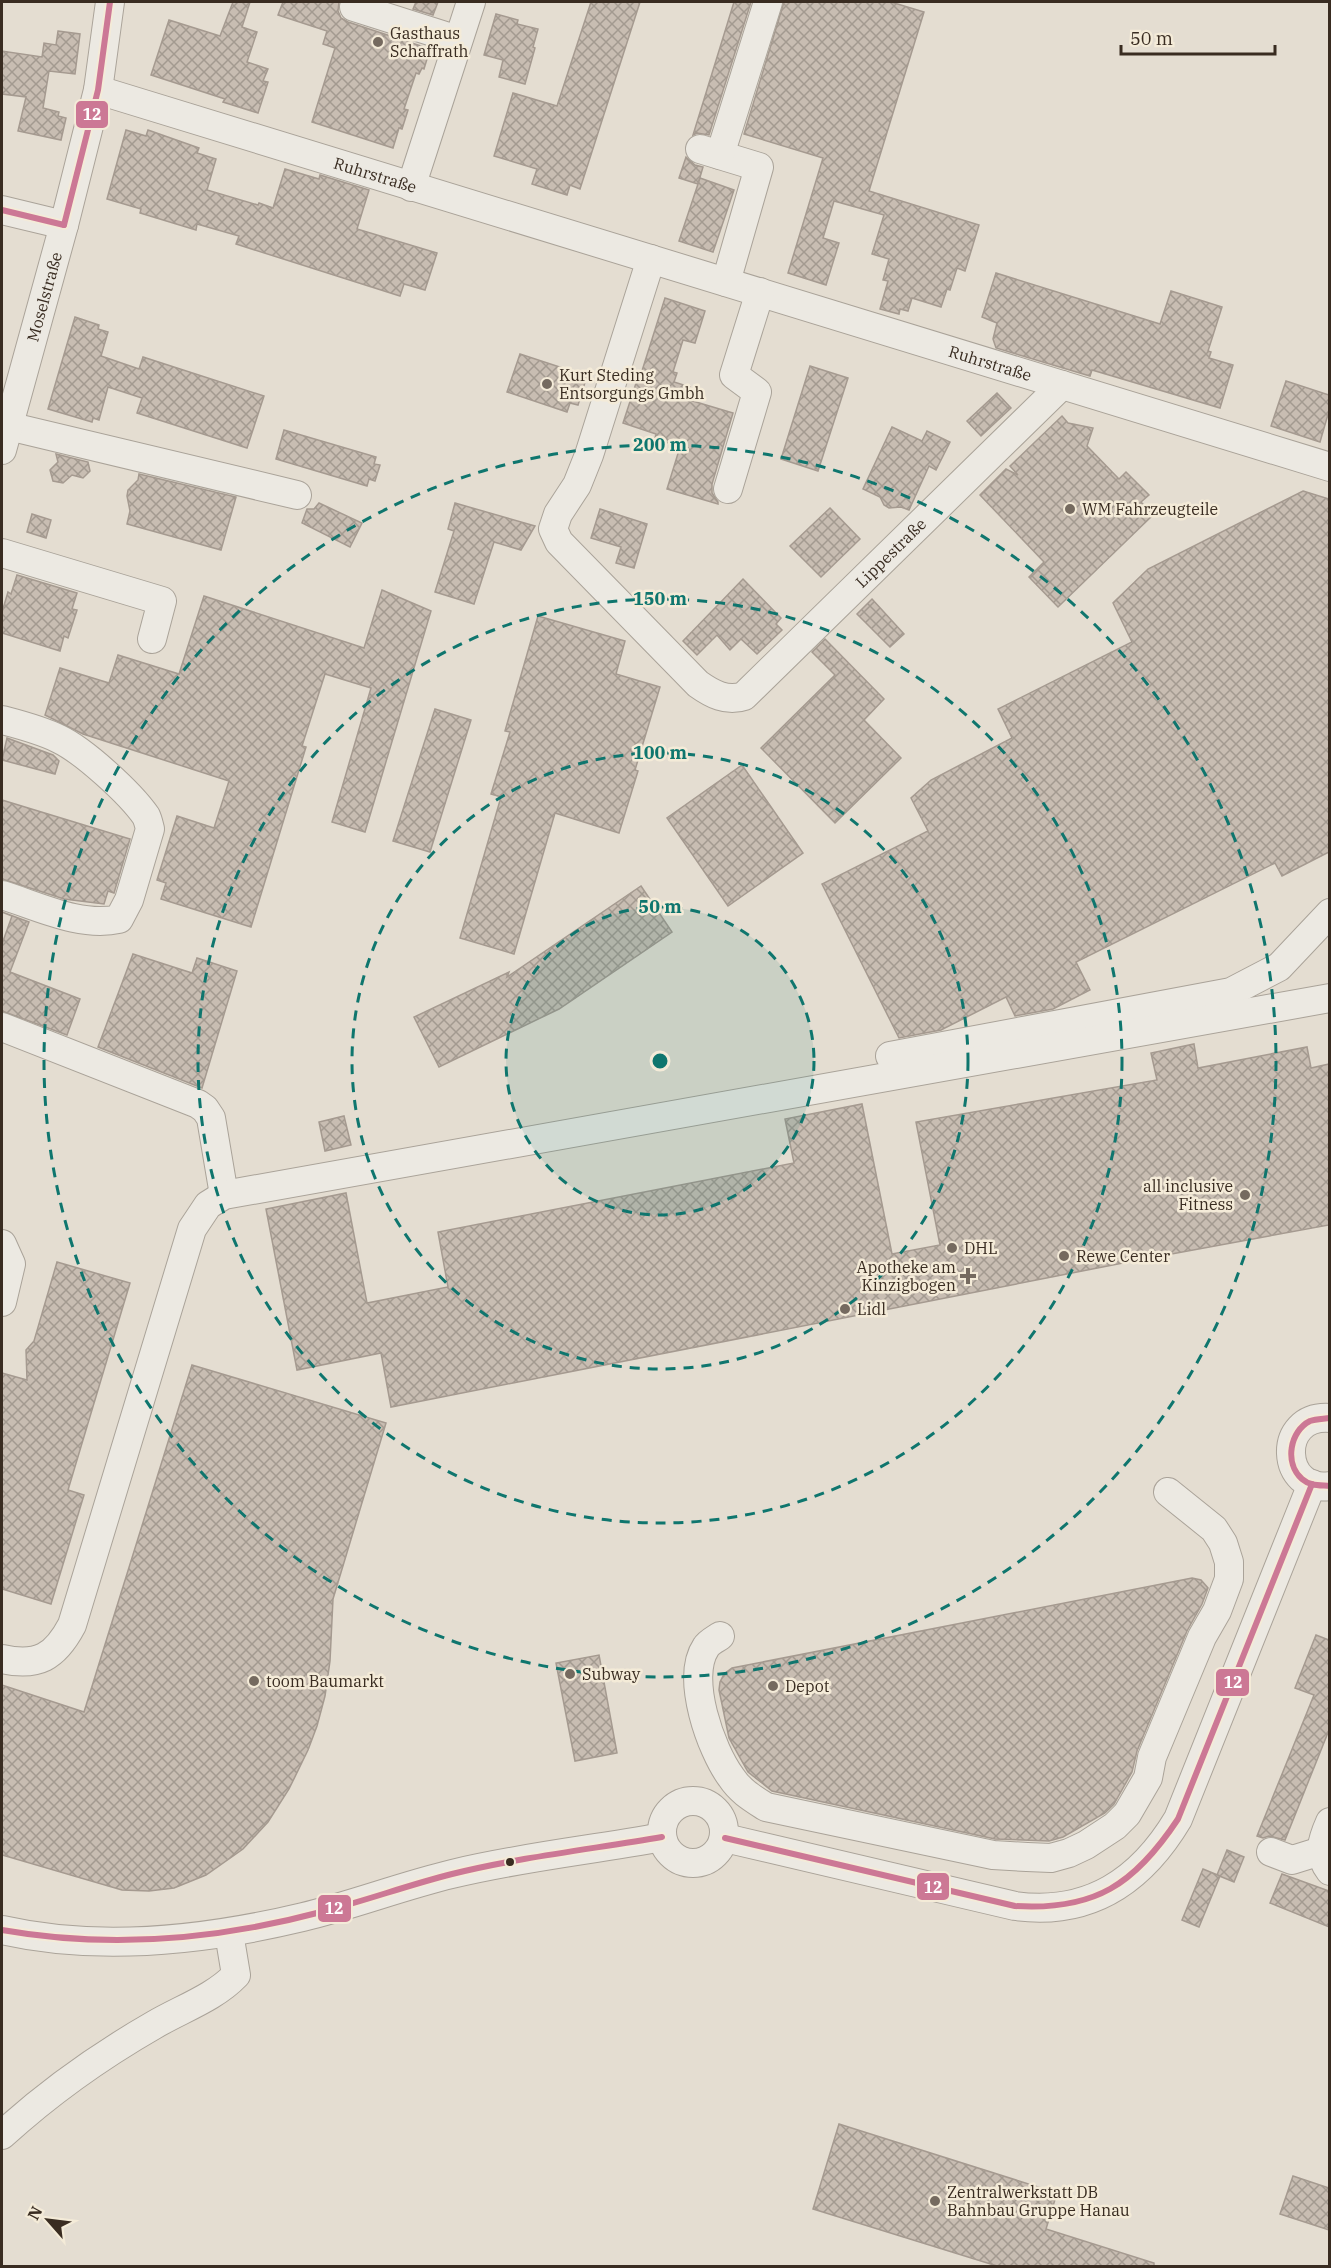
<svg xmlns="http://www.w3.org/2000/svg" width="1331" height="2268" font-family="'IBM Plex Serif',serif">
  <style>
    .building { fill: url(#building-cross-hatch); stroke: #a59a90; stroke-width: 1.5 }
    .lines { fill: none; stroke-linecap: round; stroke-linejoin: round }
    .minor-casing { stroke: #aaa399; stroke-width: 30 }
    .minor { stroke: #ece9e2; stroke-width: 28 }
    .bus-1-casing { stroke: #f4ebd8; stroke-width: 10 }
    .bus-1 { stroke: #cc7895; stroke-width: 6 }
    .ring { fill: none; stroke: #0f766e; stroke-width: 3; stroke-dasharray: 10 8 }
    .poi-dot { fill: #756a5f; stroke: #f4ebd8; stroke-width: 2 }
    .bus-dot { fill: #392c21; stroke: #f4ebd8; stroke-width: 2 }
    .labels { text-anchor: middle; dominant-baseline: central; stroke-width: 5; stroke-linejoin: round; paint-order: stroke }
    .poi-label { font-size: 16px; fill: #392c21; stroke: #f4ebd8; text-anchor: start }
    .street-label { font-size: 16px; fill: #392c21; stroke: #f4ebd8 }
    .centre { fill: #0f766e; stroke: #f4ebd8; stroke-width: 3 }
    .ring-label { font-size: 18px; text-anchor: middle; font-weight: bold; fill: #0f766e; stroke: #f4ebd8; stroke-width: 5; stroke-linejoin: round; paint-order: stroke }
    .line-badge { stroke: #f4ebd8; stroke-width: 2 }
    .badge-label { font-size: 16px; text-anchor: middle; font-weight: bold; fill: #fff }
  </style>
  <defs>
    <pattern id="building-cross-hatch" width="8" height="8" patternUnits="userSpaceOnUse" patternTransform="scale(1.5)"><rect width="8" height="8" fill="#c8bdb2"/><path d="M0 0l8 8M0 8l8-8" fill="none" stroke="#a39a90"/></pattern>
  </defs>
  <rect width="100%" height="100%" fill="#e4ddd1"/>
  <g class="building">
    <polygon points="233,2 250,2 242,27 257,32 247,62 268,69 263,81 268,82 258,113 223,102 225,99 151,75 169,20 220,36"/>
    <polygon points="283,2 339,2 338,11 341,18 348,22 430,49 424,69 422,68 419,74 416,73 404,109 408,110 402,129 399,128 393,148 312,122 335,48 323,44 327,31 278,15"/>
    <polygon points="416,2 438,2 433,15 413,9"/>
    <polygon points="591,2 640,2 580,189 570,185 567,195 532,184 537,169 494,156 513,93 557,106"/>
    <polygon points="734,2 751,2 709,135 697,133 693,135"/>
    <polygon points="784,2 891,2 924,12 869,191 979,225 965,271 957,268 950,290 947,289 941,307 912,298 908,311 900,309 899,314 880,309 888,281 883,280 889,259 872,254 884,215 834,201 823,238 839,243 826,285 788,273 823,158 744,134"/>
    <polygon points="496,14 518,20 517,24 538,29 533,47 535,48 525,84 499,77 503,60 484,55"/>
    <polygon points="58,31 80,34 75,74 49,71 43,108 59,112 58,116 66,118 61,140 18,131 26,97 2,94 2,51 42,57 44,43 56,45"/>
    <polygon points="126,130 146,136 148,130 199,148 197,153 216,159 207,190 258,205 259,203 273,208 285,169 319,179 320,175 369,190 357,229 437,253 425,290 404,284 400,296 236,244 239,236 197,224 196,230 140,213 141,209 107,199"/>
    <polygon points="686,157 695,165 703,167 698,184 679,178"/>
    <polygon points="700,178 734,190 713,252 679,241"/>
    <polygon points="996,273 1160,324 1171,291 1222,307 1208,351 1211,352 1209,358 1233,365 1220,408 1092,370 1090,376 996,348 993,339 997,323 982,317"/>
    <polygon points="665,298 705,311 695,343 683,340 673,372 677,373 674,382 690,387 686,399 733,413 712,484 712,493 718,502 718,504 667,489 680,447 655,438 656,434 623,423 639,374 641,374"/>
    <polygon points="75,317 99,325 98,329 108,332 101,356 139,369 143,357 264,396 247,448 137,413 142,398 108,387 99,420 93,418 92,422 48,409"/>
    <polygon points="520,354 587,376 578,405 570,403 567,412 507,392"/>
    <polygon points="810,366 848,378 818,471 781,459"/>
    <polygon points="1286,381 1329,395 1329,411 1320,442 1271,426"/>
    <polygon points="997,393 1011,408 981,436 967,421"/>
    <polygon points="1062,416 1068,423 1093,428 1087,446 1119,479 1126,472 1149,495 1141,502 1153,515 1058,607 1029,577 1044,562 980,495 1006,469 1018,475 1010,466"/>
    <polygon points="892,427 922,441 927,431 950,442 936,470 929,466 909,510 901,507 889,508 884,505 880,497 863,489"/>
    <polygon points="284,430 376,457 374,464 380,465 375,481 369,479 367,486 276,459"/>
    <polygon points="56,454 88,462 90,471 83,478 72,475 63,483 53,481 50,470 58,462"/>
    <polygon points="139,474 236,497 221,550 127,524 130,511 127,496 128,490 138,480"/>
    <polygon points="1303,491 1329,499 1329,852 1282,876 1275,863 1076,962 1090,990 1053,1009 1015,1016 1006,997 941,1030 899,1038 822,884 928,831 911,798 931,780 1012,738 998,709 1132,642 1113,603 1148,569"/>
    <polygon points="319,503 362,523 350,547 302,523 307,509 314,509"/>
    <polygon points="455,503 535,526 521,550 494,542 474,604 435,592 454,531 448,529"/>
    <polygon points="830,508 860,539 821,577 790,546"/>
    <polygon points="600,509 647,524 634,568 616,563 621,547 591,538"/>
    <polygon points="32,514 51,520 46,538 27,532"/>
    <polygon points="17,575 77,593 72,609 77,610 68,638 64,636 60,651 2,633 2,612 8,592 11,594"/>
    <polygon points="743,579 781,618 776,624 782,630 757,654 741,639 730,650 717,635 697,655 683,641"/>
    <polygon points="382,590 431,611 365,832 332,822 371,688 325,674 302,746 306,747 251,927 161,899 166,883 157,880 177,816 214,828 229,781 83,734 45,715 60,668 109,683 118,655 179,674 204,596 364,648"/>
    <polygon points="872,599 904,634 890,647 857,614"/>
    <polygon points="538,616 625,641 616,674 660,687 635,770 638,771 619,833 555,813 514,954 460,938 501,797 491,794 510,732 505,731"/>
    <polygon points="825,639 884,699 864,720 901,758 835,823 761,748 835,675 812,652"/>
    <polygon points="435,709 471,720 430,852 393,841"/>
    <polygon points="7,738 53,755 59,761 55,774 2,760"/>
    <polygon points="742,765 803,853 728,906 667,818"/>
    <polygon points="2,800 130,839 114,893 108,891 104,904 64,899 2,879"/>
    <polygon points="641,886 672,932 559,1009 439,1067 414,1017 509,972 507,977"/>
    <polygon points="2,912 29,922 10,972 80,999 67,1035 2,1011 2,944 12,916"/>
    <polygon points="133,954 192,973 197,958 237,971 202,1088 98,1047"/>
    <polygon points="1194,1044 1198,1068 1307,1047 1311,1068 1329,1064 1329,1225 1128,1262 391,1407 381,1353 297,1370 266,1209 346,1193 367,1303 448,1287 438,1232 794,1163 785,1119 862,1104 892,1254 940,1245 916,1122 1157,1080 1151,1053"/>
    <polygon points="344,1116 351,1145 325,1151 319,1122"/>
    <polygon points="57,1262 130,1283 68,1490 84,1495 51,1604 2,1589 2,1373 27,1380 26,1350 34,1341"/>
    <polygon points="192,1365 386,1423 333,1599 330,1661 325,1696 317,1726 308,1750 289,1789 268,1822 243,1849 206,1875 174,1888 149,1891 122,1890 2,1855 2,1685 84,1712"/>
    <polygon points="1192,1578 1201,1580 1208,1588 1202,1604 1187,1631 1137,1751 1132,1772 1114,1804 1105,1813 1063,1837 1049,1841 995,1839 772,1791 748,1772 729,1738 719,1690 720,1682 724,1674 732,1668"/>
    <polygon points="1316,1635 1329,1640 1329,1730 1285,1840 1269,1836 1263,1838 1257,1836 1314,1695 1295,1688"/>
    <polygon points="599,1655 617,1753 575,1761 556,1663"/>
    <polygon points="1227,1850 1244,1857 1234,1882 1217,1875"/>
    <polygon points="1203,1869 1220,1876 1199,1927 1182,1920"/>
    <polygon points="1282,1874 1329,1891 1329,1927 1270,1903"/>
    <polygon points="839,2124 1057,2193 1046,2229 1154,2263 1154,2266 997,2266 813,2209"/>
    <polygon points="1293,2176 1329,2188 1329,2230 1280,2214"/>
  </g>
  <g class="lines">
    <defs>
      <g id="minor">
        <polyline points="354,7 458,40"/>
        <path id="s1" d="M98,90L1330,467"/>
        <polyline points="700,149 759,167 726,282"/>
        <polyline points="720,155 768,2"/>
        <polyline points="411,187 471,2"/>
        <polyline points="2,210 64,225"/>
        <path id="s2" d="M651,259L589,455L577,485L558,514L553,529L559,542L698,684C712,694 727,702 744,696L1062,385"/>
        <polyline points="8,426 297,495"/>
        <path id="s3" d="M2,450L64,225L98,90L110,2"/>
        <polyline points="728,489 757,392 734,375 760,292"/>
        <polyline points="2,553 162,601 152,639"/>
        <path d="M2,720C21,725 41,730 59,739C84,751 130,793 146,816C148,820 149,825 150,829L129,900L119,919C81,928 38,906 2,895"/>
        <polyline points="2,1027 198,1104 205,1109 211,1118 224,1195"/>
        <polyline points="890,1056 1231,992 1279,967 1330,913"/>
        <polyline points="2,1244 11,1264 2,1302"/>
        <path d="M1330,1418C1275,1414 1281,1494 1330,1486"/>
        <path d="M720,1636C716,1639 709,1642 706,1647C685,1678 711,1750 731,1777C740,1791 752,1798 766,1807L993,1855L1027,1857L1051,1858L1069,1853L1086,1845L1115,1826L1127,1814L1148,1778L1152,1757L1202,1637L1217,1611L1229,1579V1562L1223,1543L1214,1529L1168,1492"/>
        <path d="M2,1659C38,1667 55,1657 72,1625L192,1229L208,1205L224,1195L1330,998"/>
        <circle cx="693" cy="1832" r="31"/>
        <path d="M1330,1822C1322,1840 1317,1854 1330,1871"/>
        <path d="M725,1838L1015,1906C1089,1916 1141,1881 1178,1819L1312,1484"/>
        <polyline points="1271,1852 1292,1860 1321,1851"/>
        <path d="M2,1930C99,1952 207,1940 303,1917C353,1905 402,1886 452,1874C521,1857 593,1850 662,1837"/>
        <path d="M2,2135C48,2093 100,2056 154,2025C181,2009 214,1998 236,1975L229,1933"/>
      </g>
    </defs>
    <use href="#minor" class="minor-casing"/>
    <use href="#minor" class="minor"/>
    <defs>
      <g id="bus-1">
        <polyline points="2,210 64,225"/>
        <polyline points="64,225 98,90 110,2"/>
        <path d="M1330,1418C1323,1419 1316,1419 1310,1421C1290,1431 1284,1463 1302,1479C1310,1486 1319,1485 1330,1486"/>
        <path d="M725,1838L1015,1906C1095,1911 1135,1884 1178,1819L1312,1484"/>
        <path d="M2,1930C109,1949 216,1940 321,1912C365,1901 408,1885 452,1874C521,1857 592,1849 662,1837"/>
      </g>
    </defs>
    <use href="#bus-1" class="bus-1-casing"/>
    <use href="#bus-1" class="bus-1"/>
  </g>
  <circle cx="660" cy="1061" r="154" fill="#0f766e" fill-opacity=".12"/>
  <g class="ring">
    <circle cx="660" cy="1061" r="154"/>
    <circle cx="660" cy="1061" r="308"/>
    <circle cx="660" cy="1061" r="462"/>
    <circle cx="660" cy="1061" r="616"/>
  </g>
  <g class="poi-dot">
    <circle cx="378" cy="42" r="6"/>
    <circle cx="547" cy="384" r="6"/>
    <circle cx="1070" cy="509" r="6"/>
    <circle cx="1245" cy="1195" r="6"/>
    <circle cx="952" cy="1248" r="6"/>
    <circle cx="1064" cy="1256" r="6"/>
    <path d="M965 1267h6v6h6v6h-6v6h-6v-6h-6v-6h6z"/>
    <circle cx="845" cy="1309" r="6"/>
    <circle cx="570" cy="1674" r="6"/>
    <circle cx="254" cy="1681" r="6"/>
    <circle cx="773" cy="1686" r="6"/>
    <circle cx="935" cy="2201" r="6"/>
  </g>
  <circle class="bus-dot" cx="510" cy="1862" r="5"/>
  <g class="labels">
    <g class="poi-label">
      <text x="390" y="33">Gasthaus<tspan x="390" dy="18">Schaffrath</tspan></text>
      <text x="559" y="375">Kurt Steding<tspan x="559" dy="18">Entsorgungs Gmbh</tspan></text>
      <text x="1082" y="509">WM Fahrzeugteile</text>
      <text x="1233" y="1186" text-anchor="end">all inclusive<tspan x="1233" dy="18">Fitness</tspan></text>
      <text x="964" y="1248">DHL</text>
      <text x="1076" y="1256">Rewe Center</text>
      <text x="956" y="1267" text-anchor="end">Apotheke am<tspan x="956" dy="18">Kinzigbogen</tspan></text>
      <text x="857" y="1309">Lidl</text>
      <text x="582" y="1674">Subway</text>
      <text x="266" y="1681">toom Baumarkt</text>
      <text x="785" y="1686">Depot</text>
      <text x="947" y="2192">Zentralwerkstatt DB<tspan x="947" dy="18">Bahnbau Gruppe Hanau</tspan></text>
    </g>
    <g class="street-label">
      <text stroke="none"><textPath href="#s1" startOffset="290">Ruhrstraße</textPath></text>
      <text stroke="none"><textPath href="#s3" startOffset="159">Moselstraße</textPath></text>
      <text stroke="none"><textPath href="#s1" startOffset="933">Ruhrstraße</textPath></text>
      <text stroke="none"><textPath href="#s2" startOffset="756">Lippestraße</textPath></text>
    </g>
  </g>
  <circle cx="660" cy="1061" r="9" class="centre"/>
  <g class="ring-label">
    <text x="660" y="451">200 m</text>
    <text x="660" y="605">150 m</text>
    <text x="660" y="759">100 m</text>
    <text x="660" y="913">50 m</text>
  </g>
  <g class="line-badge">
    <rect x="75" y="100" width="34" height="29" rx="6" fill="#cc7895"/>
    <rect x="1215" y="1668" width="35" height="29" rx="6" fill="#cc7895"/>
    <rect x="916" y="1872" width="34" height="29" rx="6" fill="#cc7895"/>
    <rect x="317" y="1894" width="35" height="29" rx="6" fill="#cc7895"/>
  </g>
  <g class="badge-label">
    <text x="92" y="120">12</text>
    <text x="1233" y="1688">12</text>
    <text x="933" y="1893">12</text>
    <text x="334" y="1914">12</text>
  </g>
  <rect width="1331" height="2268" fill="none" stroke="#392c21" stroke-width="6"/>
  <g transform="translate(48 2220) rotate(298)" stroke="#f4ebd8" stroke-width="4.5" paint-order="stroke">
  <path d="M0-4.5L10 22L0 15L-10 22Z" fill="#392c21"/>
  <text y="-9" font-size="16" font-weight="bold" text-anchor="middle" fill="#392c21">N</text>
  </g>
  <path d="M1121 45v9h154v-9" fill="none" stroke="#392c21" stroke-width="3"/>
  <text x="1130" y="45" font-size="18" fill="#392c21" stroke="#f4ebd8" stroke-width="4.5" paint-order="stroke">50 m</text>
</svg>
